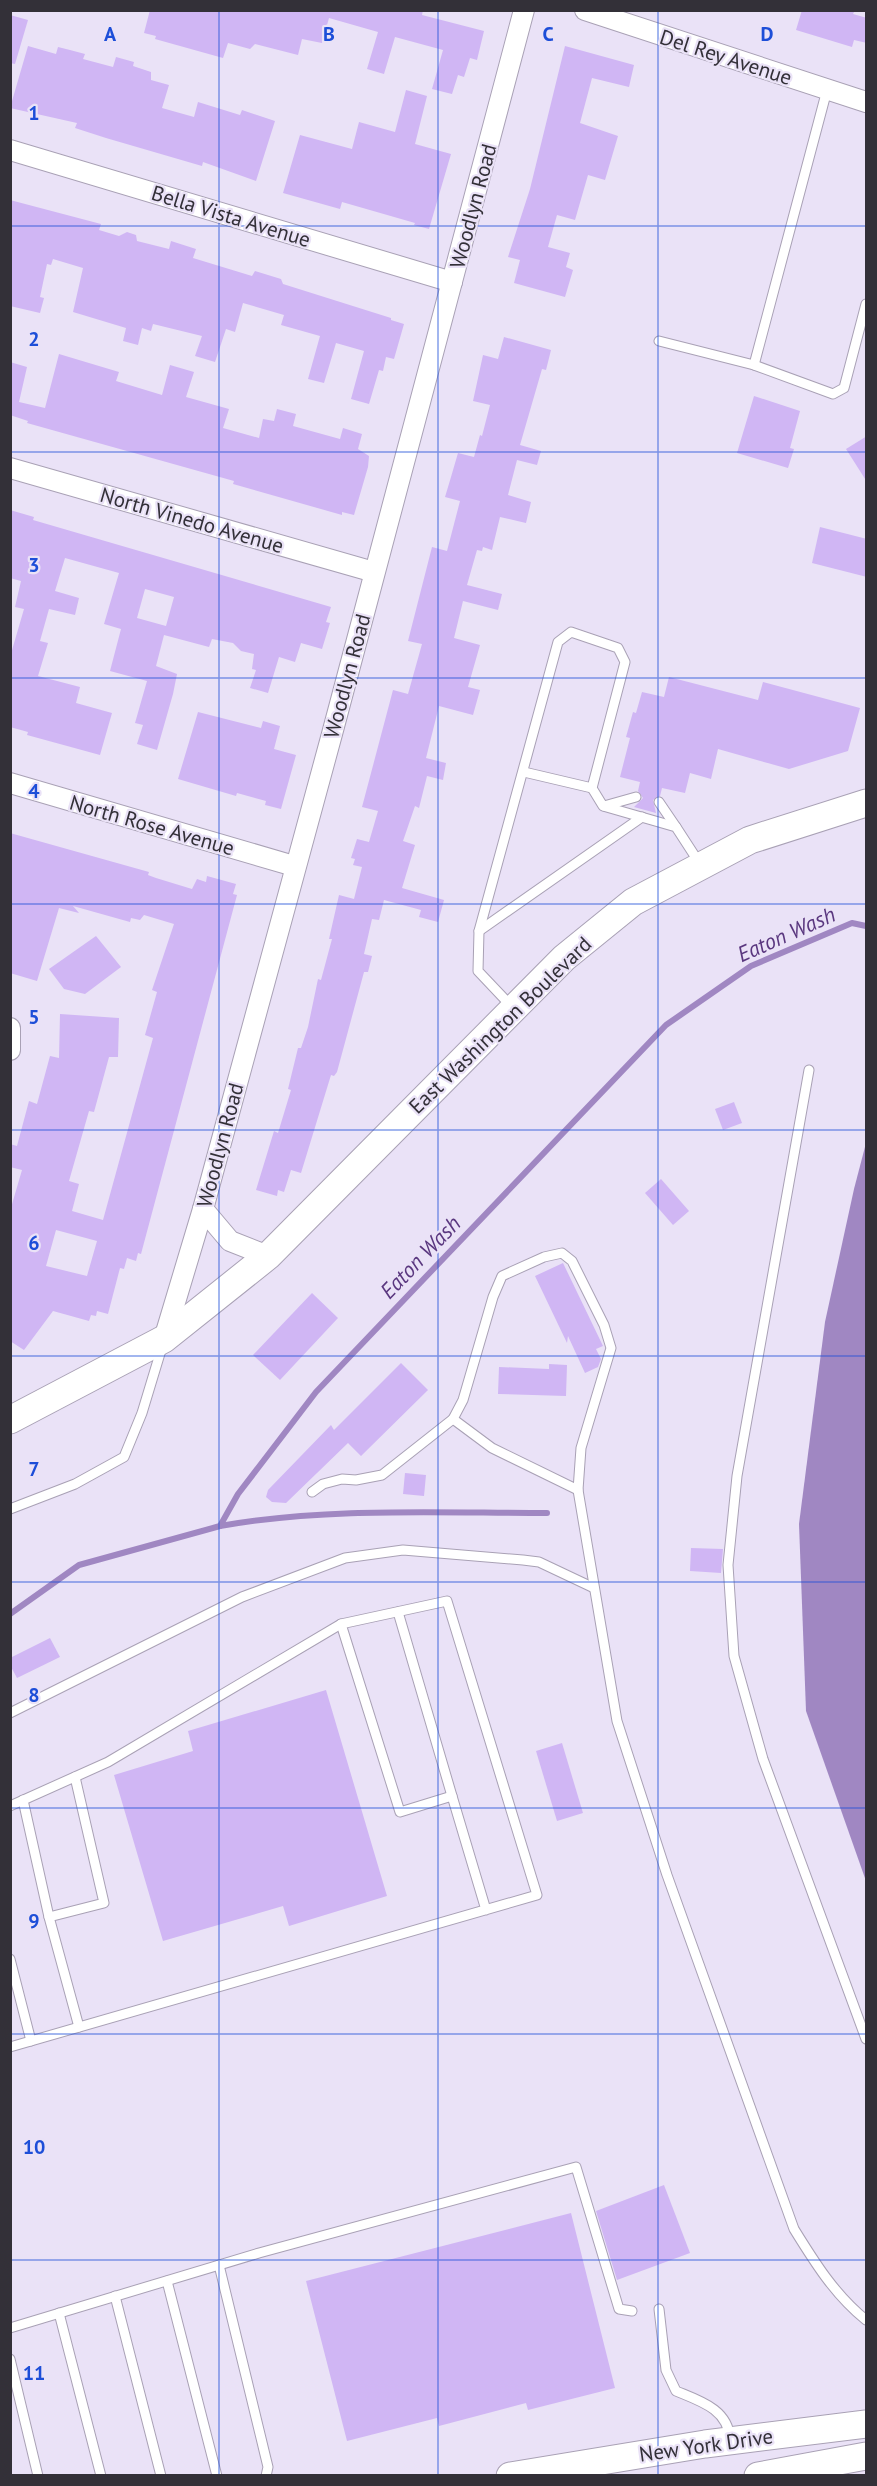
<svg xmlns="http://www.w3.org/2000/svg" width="877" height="2486" font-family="'PT Sans',sans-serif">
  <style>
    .water { fill: #a087c2 }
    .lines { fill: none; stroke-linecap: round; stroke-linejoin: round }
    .stream { stroke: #a087c2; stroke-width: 6 }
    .building { fill: #d0b6f4; fill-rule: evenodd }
    .service-casing { stroke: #a9a1b5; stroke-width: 11 }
    .minor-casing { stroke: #a9a1b5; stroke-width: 22 }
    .secondary-casing { stroke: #a9a1b5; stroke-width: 29 }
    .service { stroke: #fff; stroke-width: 9 }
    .minor { stroke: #fff; stroke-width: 20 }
    .secondary { stroke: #fff; stroke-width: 27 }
    .grid { fill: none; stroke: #1d4ed8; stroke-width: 1.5; stroke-opacity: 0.55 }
    .labels { text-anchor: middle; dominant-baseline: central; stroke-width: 4.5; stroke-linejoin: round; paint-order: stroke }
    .street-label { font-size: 21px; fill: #333038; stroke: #eae2f7 }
    .water-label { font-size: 22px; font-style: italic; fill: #5a377f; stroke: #eae2f7 }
    .grid-label { font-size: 20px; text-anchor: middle; font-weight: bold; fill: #1d4ed8; stroke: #eae2f7; stroke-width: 4.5; stroke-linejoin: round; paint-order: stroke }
  </style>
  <rect width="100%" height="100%" fill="#eae2f7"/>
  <polygon class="water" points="866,1143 866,1881 806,1711 799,1524 825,1322 854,1189"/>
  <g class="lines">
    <g class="stream">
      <path d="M220,1526C327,1507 438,1513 547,1513"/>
      <polyline points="10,1614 79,1565 220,1526 238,1494 316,1392 666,1025 751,966 852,923 866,926"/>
    </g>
  </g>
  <g class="building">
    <polygon points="150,10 423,10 422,15 484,31 477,60 470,58 464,77 458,75 452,94 432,89 443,50 395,37 384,74 367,69 378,32 329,18 322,43 302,39 298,55 255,44 250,49 228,43 223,58 155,39 156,36 144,33"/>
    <polygon points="802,10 855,10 853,14 867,18 867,43 854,40 852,47 796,30"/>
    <polygon points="10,15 28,20 15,64 10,63"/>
    <polygon points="28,46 56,54 58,47 70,50 85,54 83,59 113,67 116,57 134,62 133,66 151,72 151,80 169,85 162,108 194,117 198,102 240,115 242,110 275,121 256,181 203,162 202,166 106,138 75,128 77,123 10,108"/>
    <polygon points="565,46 634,65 629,87 592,78 580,123 618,136 605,180 588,175 575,220 557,215 548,247 570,253 566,267 573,270 565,297 514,283 520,260 508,257 530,189"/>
    <polygon points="406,90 427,96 415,144 451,154 429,229 414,225 415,223 342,202 340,209 283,193 300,135 352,149 359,122 395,132"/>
    <polygon points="10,200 101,224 99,230 119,236 127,232 136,235 137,241 169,249 171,241 196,249 193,258 252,276 255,271 281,279 283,284 391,318 391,320 404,324 394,359 386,357 383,371 379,370 369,404 351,399 364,351 336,343 324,383 308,379 320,336 281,325 284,315 243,303 235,332 226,329 215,362 195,356 202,336 153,324 151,331 142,328 138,345 123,341 126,328 73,312 83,268 53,259 51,265 47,264 40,297 44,298 40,313 10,306"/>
    <polygon points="504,337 551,350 546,370 542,369 520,445 541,451 537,465 517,460 508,495 531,502 526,523 500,517 492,550 483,547 482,551 477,550 467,585 502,594 498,610 463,601 454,638 480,645 468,687 480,690 473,715 439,706 426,758 446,763 443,780 427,776 419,808 415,806 403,841 415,845 402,888 444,900 438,922 419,917 421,910 384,900 379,920 372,919 364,954 372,956 368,972 364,972 337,1072 334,1076 331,1075 301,1173 291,1170 284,1192 278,1190 277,1196 256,1190 274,1131 278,1133 291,1090 288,1089 298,1048 301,1048 308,1027 318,979 321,980 332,939 329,939 339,895 354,899 362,867 353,865 355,859 351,858 357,839 369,842 378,811 362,807 393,690 408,694 422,644 408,641 432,547 447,551 460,501 445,497 451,477 458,453 474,457 480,435 482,436 490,405 473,401 483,355 498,359"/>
    <polygon points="59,354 119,372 116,381 162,395 170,365 194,372 186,397 229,409 223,428 259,438 263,419 274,421 277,409 296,414 293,426 340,439 343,428 362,434 358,449 369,456 368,467 354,515 342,512 342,515 233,484 234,481 27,423 28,421 10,415 10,362 27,367 19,402 45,408"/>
    <polygon points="754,396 800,411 790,448 794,449 788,468 737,453"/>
    <polygon points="867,436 867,482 846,449"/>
    <path d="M10,510L34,517L33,520L331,607L326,622L330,623L322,649L301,643L295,662L279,657L268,693L250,688L256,670L252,669L254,654L241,651L233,643L212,639L209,647L164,635L156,666L177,674L173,694L157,750L137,744L143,725L135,723L147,681L110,671L121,629L104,624L119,573L65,558L55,591L79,598L75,615L49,609L40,641L48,643L38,676L80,687L76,703L112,713L100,755L27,735L28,732L10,727V657L24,609L15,607L21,581L10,578ZM145,589L174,597L166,626L137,618Z"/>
    <polygon points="820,527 867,539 867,577 812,563"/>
    <polygon points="669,677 758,700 763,682 860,708 848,751 789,769 718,749 711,779 690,773 685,793 662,788 660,796 653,800 656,813 634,807 643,798 638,791 640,782 620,777 630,738 626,737 633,712 636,713 642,692 664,697"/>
    <polygon points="198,712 261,728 263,721 280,726 274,749 296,755 281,809 265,805 266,801 237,793 236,796 178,779"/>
    <path d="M10,833L149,872L148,875L156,878L192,889L197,879L206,882L207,876L236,884L233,894L237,895L141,1254L138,1253L136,1261L127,1258L124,1269L120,1268L108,1314L97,1311L96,1316L91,1315L89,1321L53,1311L24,1350L10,1341V1211L22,1170L10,1167V1144L17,1146L29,1101L37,1104L50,1056L59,1058L60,1014L119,1018L118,1057H109L94,1112L89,1111L69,1181L79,1184L72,1211L103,1220L153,1038L145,1035L157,992L152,990L174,924L144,915L140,920L131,918L130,922L73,906L79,913L59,908L37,981L10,973ZM56,1230L97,1241L87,1276L46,1266Z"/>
    <polygon points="96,936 121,967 85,994 64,989 49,969"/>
    <polygon points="734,1102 742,1123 723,1130 715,1109"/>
    <polygon points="661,1179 689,1211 673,1225 645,1193"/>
    <polygon points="563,1263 603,1346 596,1349 601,1359 598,1367 585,1373 568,1336 567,1343 535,1276"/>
    <polygon points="312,1293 338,1318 280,1380 253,1355"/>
    <polygon points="401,1363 428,1390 361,1456 348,1443 286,1503 272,1502 266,1497 268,1490 331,1425 334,1430"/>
    <polygon points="549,1364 567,1365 566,1396 498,1394 499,1367 549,1369"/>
    <polygon points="405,1473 426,1475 424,1496 403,1494"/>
    <polygon points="691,1548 723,1549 721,1573 690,1571"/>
    <polygon points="50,1638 60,1657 17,1678 10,1665 10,1658"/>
    <polygon points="326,1690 387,1896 289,1926 283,1906 163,1941 114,1775 193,1751 188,1731"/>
    <polygon points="562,1743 583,1813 557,1821 536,1751"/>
    <polygon points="664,2185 690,2253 617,2280 596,2211"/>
    <polygon points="571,2213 615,2388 528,2410 526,2403 439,2426 437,2418 347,2441 306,2281"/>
  </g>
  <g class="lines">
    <defs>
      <g id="service">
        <polyline points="659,341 754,365 833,394 844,388 866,304"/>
        <polyline points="754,365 827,90"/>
        <polyline points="524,772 592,788"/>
        <polyline points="659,802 676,827"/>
        <polyline points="604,806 636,797"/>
        <polyline points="479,931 642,817"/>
        <polyline points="512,1007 478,971 479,931 558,642 571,632 618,648 625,662 592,788 603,806 676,827 700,864"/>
        <polyline points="809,1070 737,1476 728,1565 734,1656 763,1759 866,2039"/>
        <polyline points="453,1419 492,1448 578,1490"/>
        <path d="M312,1492L323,1484L342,1479L356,1480L382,1475L453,1419L463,1400L493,1297L502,1276L544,1257L562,1253L572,1261L604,1325L611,1348L581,1448L578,1490L617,1721L667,1875L794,2229C815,2263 835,2295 866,2320"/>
        <polyline points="10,1509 75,1484 124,1457 142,1413 162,1347"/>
        <polyline points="398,1612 452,1796"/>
        <polyline points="10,1713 242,1597 345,1558 403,1550 523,1560 539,1562 594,1588"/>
        <polyline points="75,1777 104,1903 49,1917 79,2027"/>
        <polyline points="23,1800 49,1917"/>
        <polyline points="10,1806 108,1762 341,1624"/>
        <polyline points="10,1959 31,2041"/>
        <path d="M10,2047C186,1997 362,1947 537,1895L447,1601L341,1624L400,1812L452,1796L486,1910"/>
        <polyline points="219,2265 268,2467 266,2476"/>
        <polyline points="167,2281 217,2476"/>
        <polyline points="115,2296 161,2476"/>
        <path d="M659,2309L666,2370L676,2391C700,2401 728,2409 730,2439"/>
        <polyline points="59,2313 101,2476"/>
        <polyline points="10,2328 259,2253 576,2167 619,2309 632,2311"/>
        <polyline points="10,2359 38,2476"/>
      </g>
      <g id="minor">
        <polyline points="585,10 866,102"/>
        <polyline points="10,150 452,282"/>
        <polyline points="10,468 374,572"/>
        <polyline points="10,783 294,866"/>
        <polyline points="10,1028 10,1050"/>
        <polyline points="203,1209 230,1241 268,1256"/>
        <polyline points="164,1339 203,1209 332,734 524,10"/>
      </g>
      <g id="secondary">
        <polyline points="10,1420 164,1339 268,1256 564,958 633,902 750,840 866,803"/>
        <polyline points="510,2476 705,2444 866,2424"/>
        <polyline points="758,2476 866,2456"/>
      </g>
    </defs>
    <use href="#service" class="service-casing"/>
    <use href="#minor" class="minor-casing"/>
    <use href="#secondary" class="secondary-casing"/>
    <use href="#service" class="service"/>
    <use href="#minor" class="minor"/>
    <use href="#secondary" class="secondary"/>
  </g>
  <path class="grid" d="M219,10V2476M438,10V2476M658,10V2476M10,226H866M10,452H866M10,678H866M10,904H866M10,1130H866M10,1356H866M10,1582H866M10,1808H866M10,2034H866M10,2260H866"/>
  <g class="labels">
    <g class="street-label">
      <text transform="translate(726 57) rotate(18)">Del Rey Avenue</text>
      <text transform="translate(473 206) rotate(-75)">Woodlyn Road</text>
      <text transform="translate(231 216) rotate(17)">Bella Vista Avenue</text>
      <text transform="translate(192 520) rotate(16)">North Vinedo Avenue</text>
      <text transform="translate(347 676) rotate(-75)">Woodlyn Road</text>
      <text transform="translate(152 825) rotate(16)">North Rose Avenue</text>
      <text transform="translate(500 1025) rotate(-44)">East Washington Boulevard</text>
      <text transform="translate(220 1145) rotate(-75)">Woodlyn Road</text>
      <text transform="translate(706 2445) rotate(-8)">New York Drive</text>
    </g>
    <g class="water-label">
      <text transform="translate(786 934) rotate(-24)">Eaton Wash</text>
      <text transform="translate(420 1257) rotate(-46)">Eaton Wash</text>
    </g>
  </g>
  <g class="grid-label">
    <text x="110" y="41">A</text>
    <text x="329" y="41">B</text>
    <text x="548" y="41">C</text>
    <text x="767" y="41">D</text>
    <text x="34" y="120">1</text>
    <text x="34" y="346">2</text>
    <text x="34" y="572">3</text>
    <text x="34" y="798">4</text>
    <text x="34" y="1024">5</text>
    <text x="34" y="1250">6</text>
    <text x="34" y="1476">7</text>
    <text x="34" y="1702">8</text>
    <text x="34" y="1928">9</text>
    <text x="34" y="2154">10</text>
    <text x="34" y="2380">11</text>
  </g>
  <rect width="877" height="2486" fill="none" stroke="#333038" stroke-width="24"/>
</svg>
